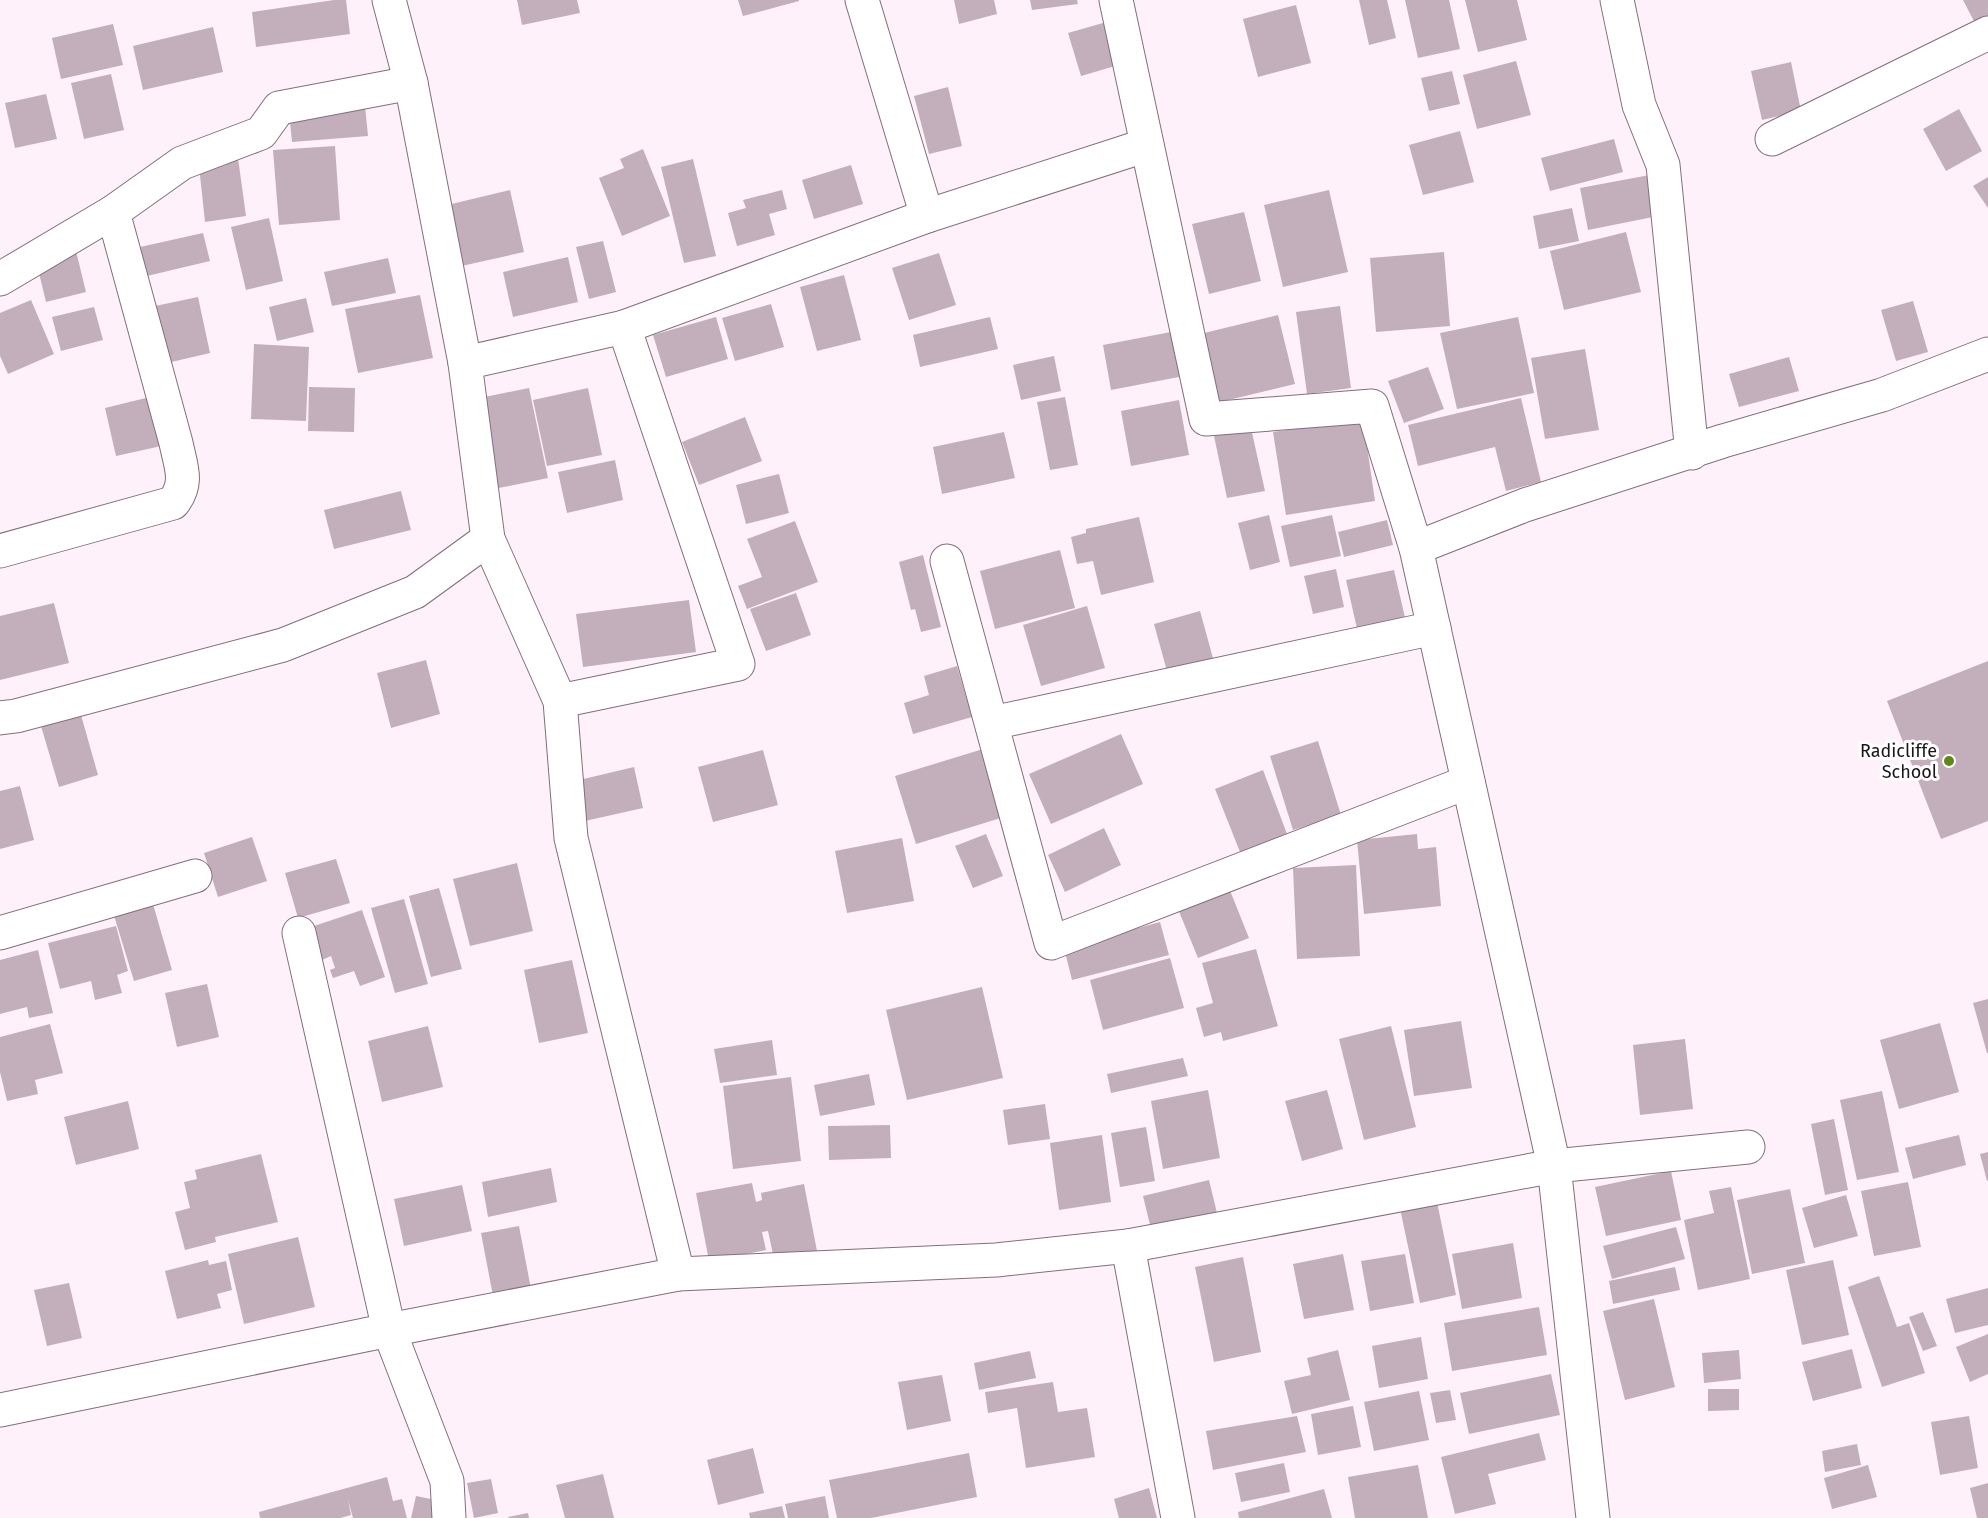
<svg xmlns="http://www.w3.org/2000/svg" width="1988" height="1518" font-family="'Fira Sans',sans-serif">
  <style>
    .building { fill: #c3afbc }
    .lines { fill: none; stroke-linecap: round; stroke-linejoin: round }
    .minor-casing { stroke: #826f7b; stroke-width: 35 }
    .minor { stroke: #fff; stroke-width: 33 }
    .poi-dot { fill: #5e8916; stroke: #fff; stroke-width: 2 }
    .labels { text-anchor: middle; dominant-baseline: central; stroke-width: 6; stroke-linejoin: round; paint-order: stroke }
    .poi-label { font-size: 18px; fill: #1b1418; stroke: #fff; text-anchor: end }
  </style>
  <rect width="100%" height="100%" fill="#fef1f9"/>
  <g class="building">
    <polygon points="334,0 346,0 350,34 256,47 252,12"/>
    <polygon points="517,0 577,0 580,13 522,25"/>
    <polygon points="738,0 799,0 799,1 743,16"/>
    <polygon points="954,0 994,0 997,14 959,24"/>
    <polygon points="1030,0 1077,0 1078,4 1032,10"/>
    <polygon points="1359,0 1387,0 1396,38 1369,45"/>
    <polygon points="1405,0 1449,0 1460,49 1418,58"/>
    <polygon points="1465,0 1517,0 1527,40 1478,52"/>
    <polygon points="1963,0 1988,0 1988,23 1978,29"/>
    <polygon points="1296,5 1311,63 1258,77 1243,19"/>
    <polygon points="1110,21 1122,64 1081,76 1068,33"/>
    <polygon points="113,24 123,65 61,79 52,38"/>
    <polygon points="213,27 223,72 143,90 133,46"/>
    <polygon points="1516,61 1531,115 1477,129 1463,75"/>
    <polygon points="1791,62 1801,111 1762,120 1751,71"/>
    <polygon points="1452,71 1460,104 1429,111 1421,78"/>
    <polygon points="111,74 124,130 84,139 71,83"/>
    <polygon points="948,87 962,146 929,154 914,96"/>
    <polygon points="46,94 57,139 15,148 5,103"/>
    <polygon points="365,106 368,136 292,142 289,112"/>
    <polygon points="1959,109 1982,151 1946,171 1923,129"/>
    <polygon points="1460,131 1474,182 1423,195 1409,145"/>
    <polygon points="1614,139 1623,172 1550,191 1541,158"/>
    <polygon points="335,146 340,220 279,225 273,150"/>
    <polygon points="643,149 670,216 622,236 599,178 624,168 620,159"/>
    <polygon points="238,158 246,216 205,222 199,166"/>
    <polygon points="693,159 716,256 684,263 661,167"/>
    <polygon points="851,165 863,204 814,219 802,180"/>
    <polygon points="1655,174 1663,215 1588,230 1580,188"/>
    <polygon points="1988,177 1988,208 1973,186"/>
    <polygon points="510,190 524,252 457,267 443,206"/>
    <polygon points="782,190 787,209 769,214 775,235 737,246 728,213 746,208 743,200"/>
    <polygon points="1329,190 1348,272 1283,287 1264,205"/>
    <polygon points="1572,208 1579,241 1539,249 1533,216"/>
    <polygon points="1244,212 1261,281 1209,294 1192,224"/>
    <polygon points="269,218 283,281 246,290 231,227"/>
    <polygon points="1626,232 1641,292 1564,310 1550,251"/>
    <polygon points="203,233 210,261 147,276 140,247"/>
    <polygon points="603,241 616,292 589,299 576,247"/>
    <polygon points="76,251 86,292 46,302 39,273 45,272 43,265"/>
    <polygon points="1444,252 1450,326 1376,332 1370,258"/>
    <polygon points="939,253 956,305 909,320 892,268"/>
    <polygon points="568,257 578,302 513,317 503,272"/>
    <polygon points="388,258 396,293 332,306 324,272"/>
    <polygon points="844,275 861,340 817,351 800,287"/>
    <polygon points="420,295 433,358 358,373 345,309"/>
    <polygon points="198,297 210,353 167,363 155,306"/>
    <polygon points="306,298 314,332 277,341 269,307"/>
    <polygon points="31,300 54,354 8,374 0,356 0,313"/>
    <polygon points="1913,301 1928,352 1896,361 1881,310"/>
    <polygon points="771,304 784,347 735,361 722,318"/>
    <polygon points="1340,306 1351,388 1307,394 1296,312"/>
    <polygon points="94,307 103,340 61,351 52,317"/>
    <polygon points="1278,315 1295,384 1216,403 1200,334"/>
    <polygon points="716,317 728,359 666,377 653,335"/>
    <polygon points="990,317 998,349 920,367 913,335"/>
    <polygon points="1518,317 1534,393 1457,409 1440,333"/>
    <polygon points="1176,331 1184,376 1111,390 1103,345"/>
    <polygon points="254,344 309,347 306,421 251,419"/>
    <polygon points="1585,349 1599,430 1545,439 1531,358"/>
    <polygon points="1054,356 1061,391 1021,400 1013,365"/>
    <polygon points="1789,357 1799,391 1739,407 1729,374"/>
    <polygon points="1428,367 1444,409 1404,423 1388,381"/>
    <polygon points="309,387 355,388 354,432 308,431"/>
    <polygon points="529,388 548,478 494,489 475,399"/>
    <polygon points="588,388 602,455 547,466 533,400"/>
    <polygon points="154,396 166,445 116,456 105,408"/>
    <polygon points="1065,397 1078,465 1050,470 1037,402"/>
    <polygon points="1521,398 1541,482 1506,491 1495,447 1418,466 1408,425"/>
    <polygon points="1179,400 1189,455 1131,466 1121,411"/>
    <polygon points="745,417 762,461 699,485 682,442"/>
    <polygon points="1363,419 1375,501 1286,515 1273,432"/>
    <polygon points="1251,428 1265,491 1227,498 1214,436"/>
    <polygon points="1004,432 1015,478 942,494 933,447"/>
    <polygon points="615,460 623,500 567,513 558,472"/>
    <polygon points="779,474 789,513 746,524 736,485"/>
    <polygon points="401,491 411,530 334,549 324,510"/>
    <polygon points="1269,515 1280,562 1250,570 1238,523"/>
    <polygon points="1332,515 1341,556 1290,567 1281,526"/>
    <polygon points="1139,517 1154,582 1101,595 1093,561 1077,564 1071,537 1086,533 1086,529"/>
    <polygon points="1387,520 1393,545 1344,557 1338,532"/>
    <polygon points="795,521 818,582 747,609 738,586 762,577 747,539"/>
    <polygon points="1060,550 1075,608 995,629 980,571"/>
    <polygon points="923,555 941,627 921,632 915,609 911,610 899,562"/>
    <polygon points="1336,569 1344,607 1313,614 1304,576"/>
    <polygon points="1394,570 1406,622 1358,633 1346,580"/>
    <polygon points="796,593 811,635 766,651 750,609"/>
    <polygon points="689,600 696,652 583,667 576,614"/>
    <polygon points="54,603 69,663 0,680 0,616"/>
    <polygon points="1087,606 1105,668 1041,686 1023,625"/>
    <polygon points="1200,611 1216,669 1170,682 1154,624"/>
    <polygon points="426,660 440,714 391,728 377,673"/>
    <polygon points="1988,661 1988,821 1941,839 1887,701"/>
    <polygon points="957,666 972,717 913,734 904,703 929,695 924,676"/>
    <polygon points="81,715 98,775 59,787 41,726"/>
    <polygon points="1121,734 1143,784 1051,824 1029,774"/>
    <polygon points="1318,741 1341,815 1293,830 1270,756"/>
    <polygon points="983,749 1004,817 916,844 895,776"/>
    <polygon points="763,750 778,805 713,822 698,767"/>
    <polygon points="634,767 643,808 585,821 575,781"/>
    <polygon points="1263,770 1287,834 1240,852 1215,789"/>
    <polygon points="20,786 34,840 0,849 0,791"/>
    <polygon points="1104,828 1121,865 1065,892 1048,855"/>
    <polygon points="986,834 1003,876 973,888 955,846"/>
    <polygon points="1417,834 1418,849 1436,847 1441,906 1364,914 1357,840"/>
    <polygon points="252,837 267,881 218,897 204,853"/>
    <polygon points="902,838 914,901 847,913 835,851"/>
    <polygon points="336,859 350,903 298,918 285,873"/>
    <polygon points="517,863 533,931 470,946 453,879"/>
    <polygon points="1356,865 1360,956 1297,959 1293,868"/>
    <polygon points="439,888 462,969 431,977 409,896"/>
    <polygon points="1229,888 1249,938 1198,958 1178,909"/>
    <polygon points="151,897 172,970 134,981 112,909"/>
    <polygon points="404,899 428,984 395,993 371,908"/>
    <polygon points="362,910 385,977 360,986 354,971 333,978 330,970 335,968 331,956 322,960 311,927"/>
    <polygon points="1160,922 1169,955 1072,980 1064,948"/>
    <polygon points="116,926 128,971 117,975 122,993 95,1000 91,981 60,989 48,943"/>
    <polygon points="1256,949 1278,1026 1223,1041 1221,1032 1204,1037 1196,1008 1213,1003 1202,963"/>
    <polygon points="38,950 53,1013 29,1018 27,1007 0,1014 0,960"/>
    <polygon points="1170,958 1184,1008 1103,1030 1090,980"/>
    <polygon points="572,960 588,1033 539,1043 524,970"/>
    <polygon points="207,984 219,1037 177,1047 165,993"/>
    <polygon points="982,987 1003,1078 907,1100 886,1010"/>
    <polygon points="1988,999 1988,1053 1987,1053 1973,1003"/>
    <polygon points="1461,1021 1472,1088 1414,1096 1404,1030"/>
    <polygon points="1940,1023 1959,1092 1899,1109 1880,1040"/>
    <polygon points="50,1024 63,1073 35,1080 38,1094 7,1101 0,1072 0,1037"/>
    <polygon points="428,1026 443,1087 382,1102 368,1041"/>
    <polygon points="1391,1026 1416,1127 1364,1140 1339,1039"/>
    <polygon points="1685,1039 1693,1109 1640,1115 1633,1045"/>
    <polygon points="772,1040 777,1075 720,1083 714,1049"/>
    <polygon points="1183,1058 1188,1076 1111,1093 1107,1074"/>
    <polygon points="869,1074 875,1105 820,1116 814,1085"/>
    <polygon points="791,1077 801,1161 733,1169 723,1086"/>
    <polygon points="1208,1090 1220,1158 1163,1169 1151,1101"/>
    <polygon points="1327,1090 1343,1149 1302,1161 1285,1101"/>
    <polygon points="1882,1091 1899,1172 1857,1180 1840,1100"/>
    <polygon points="128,1101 139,1149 76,1165 64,1117"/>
    <polygon points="1045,1104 1050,1139 1008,1145 1003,1110"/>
    <polygon points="1834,1119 1848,1190 1825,1195 1811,1124"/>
    <polygon points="890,1125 891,1158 829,1160 828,1126"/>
    <polygon points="1146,1127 1155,1181 1120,1187 1111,1133"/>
    <polygon points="1102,1135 1111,1202 1059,1210 1050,1143"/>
    <polygon points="1959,1135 1966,1165 1913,1179 1905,1148"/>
    <polygon points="1988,1152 1988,1180 1987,1181 1980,1154"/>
    <polygon points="261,1154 278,1222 215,1237 216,1242 185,1250 175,1212 190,1208 184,1182 197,1179 195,1170"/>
    <polygon points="551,1168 557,1202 488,1217 482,1182"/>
    <polygon points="1671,1171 1681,1220 1606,1236 1595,1187"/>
    <polygon points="1209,1180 1217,1213 1151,1229 1143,1196"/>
    <polygon points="1908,1182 1921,1247 1874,1256 1861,1191"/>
    <polygon points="752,1183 756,1202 762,1200 761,1193 804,1184 817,1251 774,1259 768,1231 762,1232 766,1250 709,1261 696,1193"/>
    <polygon points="462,1185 472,1231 404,1246 394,1199"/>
    <polygon points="1731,1187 1750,1279 1698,1290 1684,1220 1714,1213 1709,1191"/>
    <polygon points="1790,1189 1805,1263 1752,1274 1737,1200"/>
    <polygon points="1435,1192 1456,1295 1420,1303 1398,1199"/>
    <polygon points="1846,1195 1858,1236 1814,1248 1802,1208"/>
    <polygon points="519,1226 531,1289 493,1296 481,1233"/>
    <polygon points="1676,1227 1685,1259 1612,1279 1603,1246"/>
    <polygon points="298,1237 315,1307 244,1324 228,1254"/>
    <polygon points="1513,1243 1522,1298 1462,1309 1452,1254"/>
    <polygon points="1343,1254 1354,1310 1304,1319 1293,1264"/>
    <polygon points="1405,1254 1414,1303 1370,1311 1361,1261"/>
    <polygon points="1243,1257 1261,1352 1214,1362 1195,1267"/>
    <polygon points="208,1260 209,1265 226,1261 232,1290 217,1294 221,1308 177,1319 165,1271"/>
    <polygon points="1833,1260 1849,1335 1802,1345 1786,1270"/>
    <polygon points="1675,1267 1680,1290 1613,1304 1609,1281"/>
    <polygon points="1879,1276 1897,1327 1909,1323 1925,1373 1882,1387 1848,1287"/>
    <polygon points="69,1283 82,1338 47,1346 34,1290"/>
    <polygon points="1988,1288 1988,1325 1955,1333 1946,1299"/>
    <polygon points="1654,1299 1675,1387 1625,1400 1603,1311"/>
    <polygon points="1539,1307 1547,1355 1452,1371 1444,1323"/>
    <polygon points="1923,1312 1937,1346 1923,1351 1909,1317"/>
    <polygon points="1988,1334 1988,1374 1970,1382 1956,1347"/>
    <polygon points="1421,1337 1428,1379 1379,1388 1372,1346"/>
    <polygon points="1852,1349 1862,1388 1813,1401 1802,1362"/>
    <polygon points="1338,1350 1350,1400 1292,1414 1284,1381 1311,1375 1307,1358"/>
    <polygon points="1739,1350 1741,1379 1704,1383 1702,1353"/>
    <polygon points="1030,1351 1036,1378 979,1390 974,1363"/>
    <polygon points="1551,1374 1560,1415 1469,1434 1460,1393"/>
    <polygon points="942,1375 951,1421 907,1430 898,1382"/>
    <polygon points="1053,1382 1058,1412 1087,1408 1095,1457 1026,1468 1017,1408 988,1413 985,1392"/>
    <polygon points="1708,1389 1739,1389 1739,1410 1708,1411"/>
    <polygon points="1450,1390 1456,1420 1436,1423 1430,1393"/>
    <polygon points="1419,1391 1429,1440 1374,1451 1364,1402"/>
    <polygon points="1353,1406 1361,1447 1318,1455 1311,1414"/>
    <polygon points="1297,1416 1306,1452 1213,1470 1206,1431"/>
    <polygon points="1969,1416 1978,1468 1940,1475 1931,1422"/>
    <polygon points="1539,1433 1546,1460 1488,1474 1496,1504 1455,1514 1441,1457"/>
    <polygon points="1857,1444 1861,1465 1825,1472 1822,1451"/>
    <polygon points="753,1448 764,1493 718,1505 707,1460"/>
    <polygon points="969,1453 977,1497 871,1518 837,1518 829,1480"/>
    <polygon points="1284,1463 1290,1492 1241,1502 1235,1473"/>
    <polygon points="1418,1465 1428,1518 1355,1518 1348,1477"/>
    <polygon points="1868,1465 1877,1497 1832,1509 1824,1478"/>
    <polygon points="603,1474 614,1518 565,1518 556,1485"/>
    <polygon points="387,1477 393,1501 402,1499 407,1518 353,1518 348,1500 351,1515 340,1518 260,1518 259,1512"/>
    <polygon points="491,1479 498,1513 474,1518 467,1483"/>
    <polygon points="1988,1483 1988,1518 1977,1518 1970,1488"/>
    <polygon points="1149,1488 1157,1518 1119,1518 1114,1499"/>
    <polygon points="1324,1489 1332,1518 1239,1518 1238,1512"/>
    <polygon points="416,1496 441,1501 438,1518 411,1518"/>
    <polygon points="825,1496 829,1518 788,1518 785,1504"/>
    <polygon points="782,1506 785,1518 750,1518 749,1513"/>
    <polygon points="528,1513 529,1518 509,1518 508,1517"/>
  </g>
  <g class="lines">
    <defs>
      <g id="minor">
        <polyline points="389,0 411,83 465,363 488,539 560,701 571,838 678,1274"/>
        <polyline points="862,0 927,216"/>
        <polyline points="1116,0 1206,419 1372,406 1416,548 1554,1166 1593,1518"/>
        <polyline points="1617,0 1639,105 1663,165 1692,453"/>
        <polyline points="1772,139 1988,33"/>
        <polyline points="0,279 113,212 182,163 261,133 279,108 411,83"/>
        <polyline points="465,363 624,327 927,216 1147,145"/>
        <polyline points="1416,548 1525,505 1723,441 1882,395 1988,354"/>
        <path d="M0,551L173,503C189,483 181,467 176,443L113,212"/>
        <polyline points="947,561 1051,943 1468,782"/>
        <polyline points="560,701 738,664 624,327"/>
        <polyline points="0,718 16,716 283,645 415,592 488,539"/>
        <polyline points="992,723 1434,628"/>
        <polyline points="0,933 195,876"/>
        <polyline points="299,933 389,1330 447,1481 449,1518"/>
        <polyline points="1128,1246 1178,1518"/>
        <polyline points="0,1410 389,1330 678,1274 996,1260 1128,1246 1554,1166 1748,1147"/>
      </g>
    </defs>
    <use href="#minor" class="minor-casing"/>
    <use href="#minor" class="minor"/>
  </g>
  <circle class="poi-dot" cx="1949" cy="761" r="6"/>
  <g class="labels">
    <g class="poi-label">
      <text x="1937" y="751">Radicliffe<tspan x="1937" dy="21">School</tspan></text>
    </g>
  </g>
</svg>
